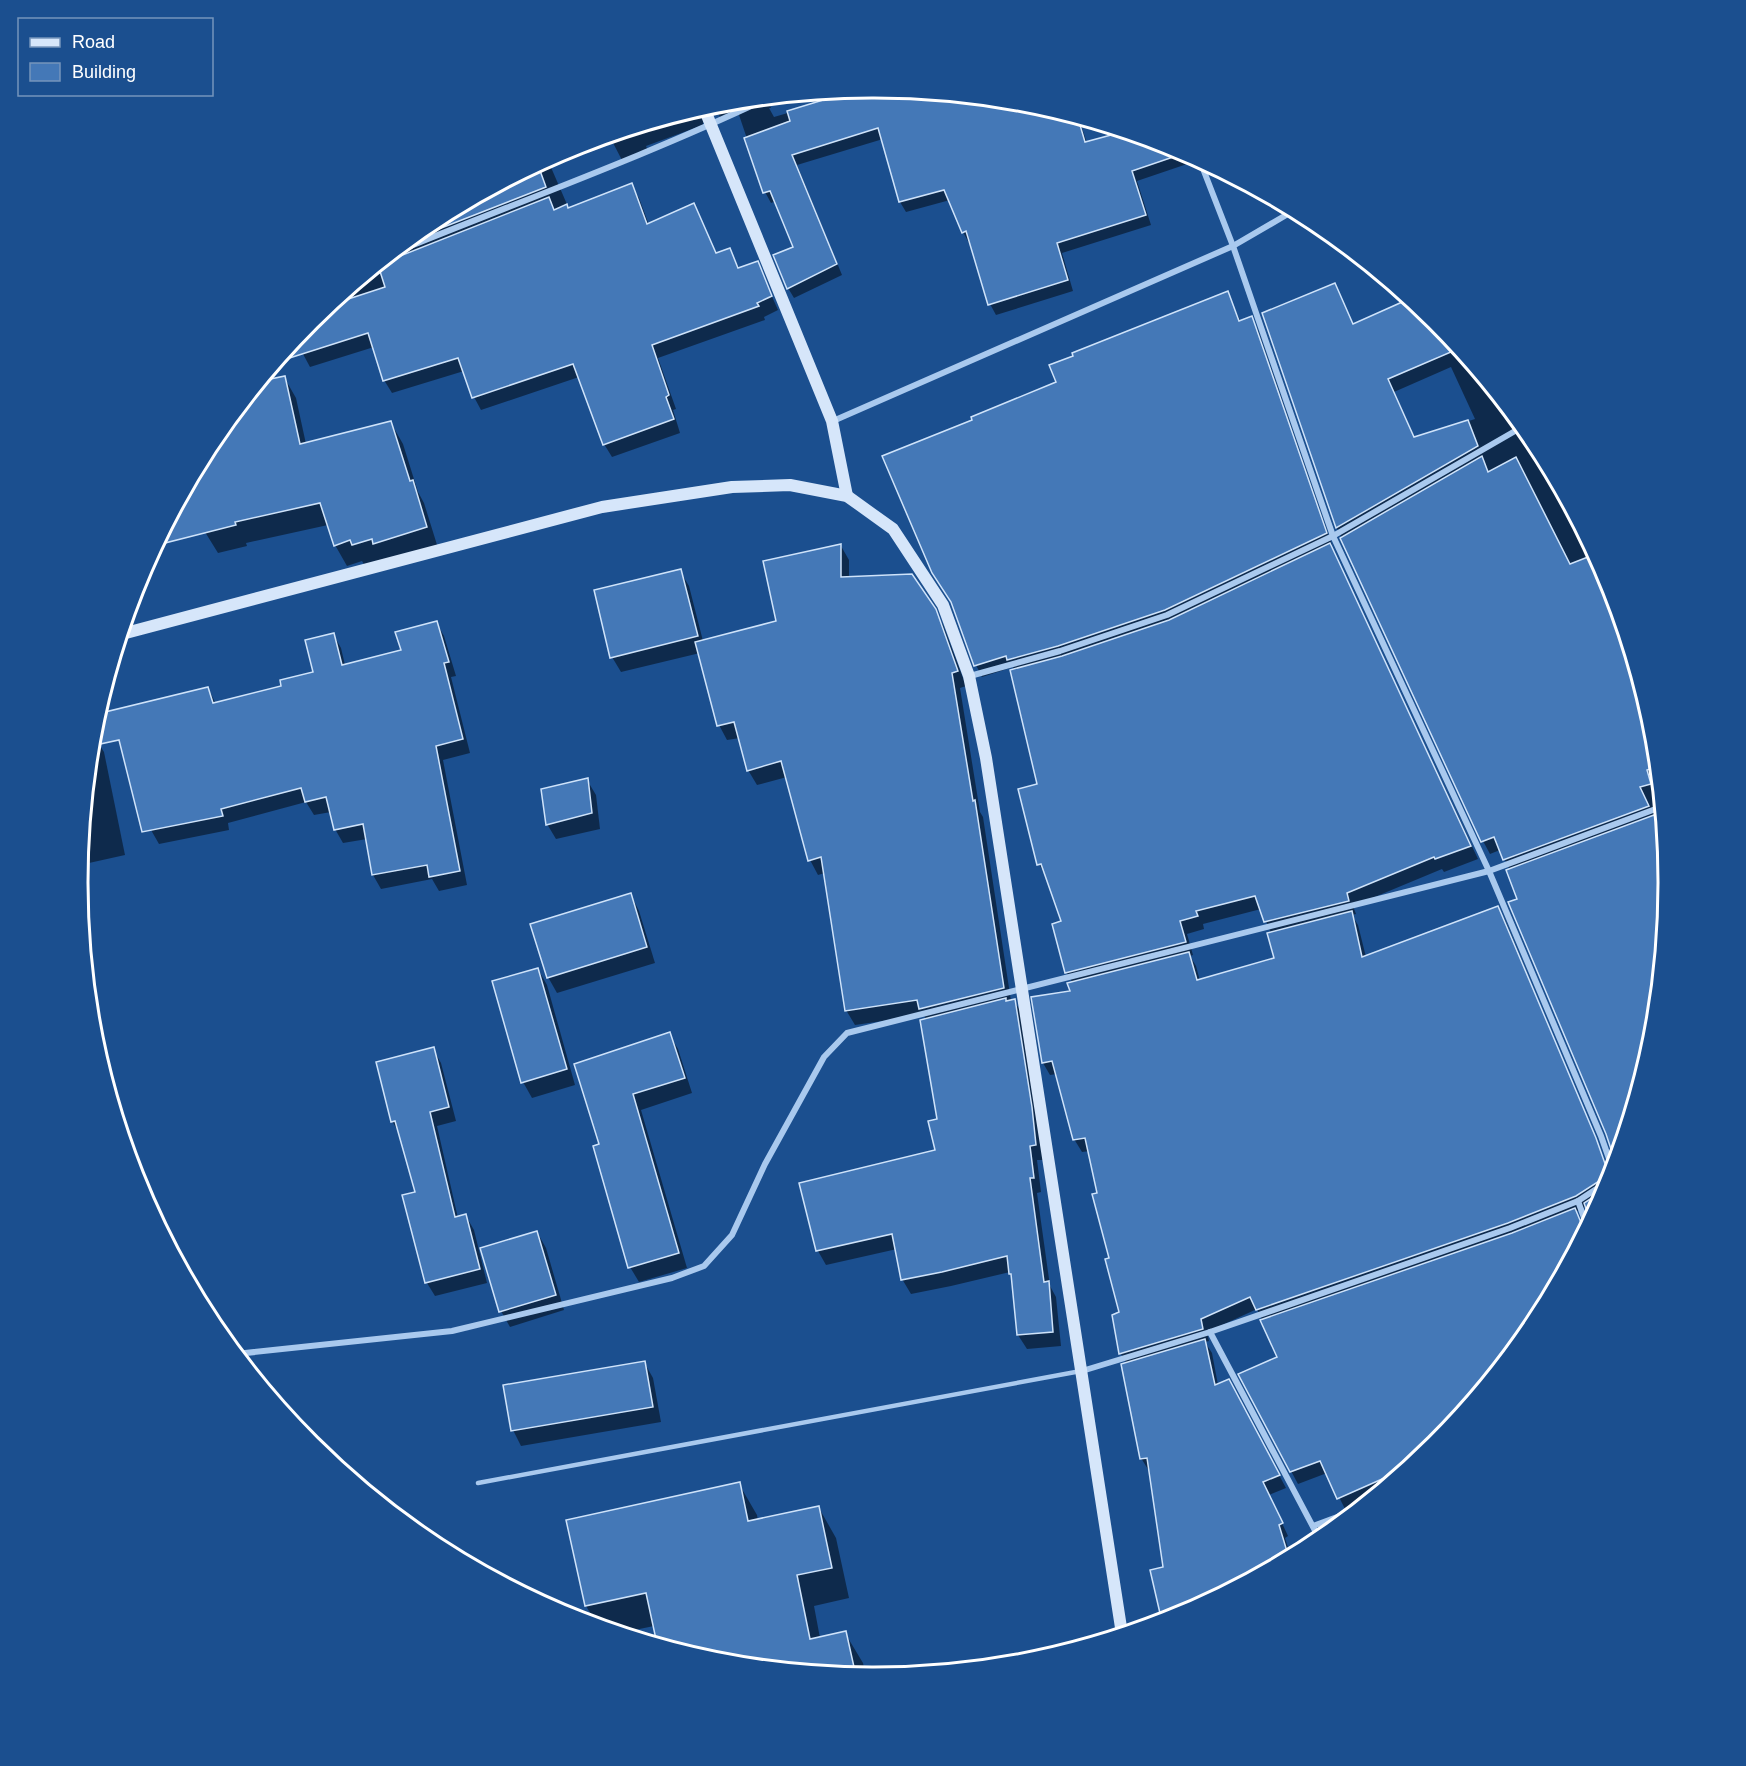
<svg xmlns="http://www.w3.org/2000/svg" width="1746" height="1766" font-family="Arial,sans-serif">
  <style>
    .shadow { fill: #0007; fill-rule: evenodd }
    .building { fill: #4478b7; stroke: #cfe3fa; stroke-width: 1.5 }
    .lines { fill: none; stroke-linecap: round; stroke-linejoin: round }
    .lane { stroke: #a9c9ee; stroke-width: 4.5 }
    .street { stroke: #a9c9ee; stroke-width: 6 }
    .secondary { stroke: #d6e6fa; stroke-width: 12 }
    .rim { fill: none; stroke: #fff; stroke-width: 3 }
  </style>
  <rect width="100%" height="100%" fill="#1b4f8f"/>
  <g class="shadow">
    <polygon points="873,88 1028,103 1079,119 1087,143 1124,132 1178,149 1194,158 1196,161 1137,181 1151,225 1062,253 1073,291 996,315 990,304 971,242 969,243 963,232 950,200 906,212 900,202 883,139 797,165 842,275 794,298 788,288 795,248 776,201 771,203 765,192 738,112 721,118 718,114 709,113 704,117 703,125 646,146 649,153 624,164 612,141 550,165 569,209 631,185 639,198 649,225 694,205 717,254 729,250 740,269 757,263 778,310 764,317 765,320 658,358 676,409 673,410 680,433 612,457 604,444 579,377 481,410 474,397 464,371 392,393 384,380 374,347 310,367 303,354 297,337 311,321 432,222 569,148 718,103 767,98 771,108 769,108 774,117"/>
    <path d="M1335,285L1354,325L1410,300L1435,321L1534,442L1608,579L1653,728L1668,883L1653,1038L1616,1159L1519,900L1510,870L1500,850L1490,854L1483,841L1337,528L1263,313ZM1451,367L1475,419L1415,438L1394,392Z"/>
    <path d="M1227,293L1241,322L1251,318L1258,330L1332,545L1331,546L1478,859L1444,872L1442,869L1353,906L1356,914L1352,915L1358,925L1366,957L1497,908L1505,920L1611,1176L1607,1188L1591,1218L1587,1206L1575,1212L1584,1230L1534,1325L1435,1445L1368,1500L1346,1511L1327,1473L1298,1484L1291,1471L1279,1358L1257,1309L1207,1332L1209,1341L1205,1342L1212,1353L1218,1385L1235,1393L1286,1488L1269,1495L1288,1536L1285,1538L1291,1557L1177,1618L1163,1622L1152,1571L1164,1568L1151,1471H1149L1141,1458L1127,1364L1121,1354L1113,1316L1121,1313L1090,1151L1082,1152L1074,1139L1057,1074L1050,1075L1043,1063L1071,992L1073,983L1066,972L1063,922L1046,877L1039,864V785L1015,671L1013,667L982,677L976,665L974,420L1058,383ZM1261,909L1271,933L1276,959L1200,981L1196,966L1190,956L1193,955L1187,934L1204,929L1203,924Z"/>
    <polygon points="284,377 296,398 306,444 391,423 403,444 418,492 424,503 438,548 365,566 362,561 347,566 335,545 328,525 246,543 247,546 218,553 205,532 193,478 212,441"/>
    <polygon points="158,543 161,555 150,558"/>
    <polygon points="841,546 849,560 849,578 934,610 943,625 966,686 960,688 980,812 983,817 1011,1001 1014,1001 1023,1015 1043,1160 1037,1160 1041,1192 1037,1193 1050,1286 1056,1297 1061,1346 1027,1349 1018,1335 1013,1278 1010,1272 951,1286 911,1294 902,1279 897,1249 826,1265 818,1251 801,1184 937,1151 939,1120 926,1020 924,1015 855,1025 846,1010 825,873 818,875 810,860 787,777 757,785 748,770 740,738 727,740 719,725 700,653 621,672 612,657 680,571 689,586 703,641 777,622"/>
    <polygon points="436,622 444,636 456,676 451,677 470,753 443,760 467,885 439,891 432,879 381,889 373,875 367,839 343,843 335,829 331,812 314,815 306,802 228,823 229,830 159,844 151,830 208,688 216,704 283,687 315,673 333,634 341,648 345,665 402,651"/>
    <polygon points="92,738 95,738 104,752 125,855 80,865"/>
    <polygon points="587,780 596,795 600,829 556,839 547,824"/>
    <polygon points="631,895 639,911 655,963 557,993 548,977"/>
    <polygon points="538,969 547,985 575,1085 532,1098 523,1082"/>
    <polygon points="669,1034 678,1049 692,1093 641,1110 687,1268 639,1282 630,1267 601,1146"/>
    <polygon points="433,1049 441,1063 456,1121 437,1126 458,1218 466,1216 474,1230 487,1283 435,1296 427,1283 404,1196 417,1193 401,1136 392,1121"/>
    <polygon points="139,1180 152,1204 155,1218 138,1187 137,1181"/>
    <polygon points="537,1232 546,1248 564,1310 510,1327 501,1311"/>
    <polygon points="644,1362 653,1378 661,1422 521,1446 513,1430"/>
    <polygon points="739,1484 757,1515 758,1521 819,1508 836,1538 849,1598 814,1606 820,1638 845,1633 863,1663 866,1677 718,1663 658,1645 654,1626 620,1633 598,1626 586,1606 568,1521"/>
  </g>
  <g class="building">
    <polygon points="873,88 1028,103 1078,118 1085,142 1122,132 1185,153 1132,171 1146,215 1057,243 1068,280 988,305 966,231 962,233 944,190 899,202 878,128 792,155 837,264 787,289 773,255 793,247 770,191 763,193 744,138 790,121 787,111 859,89"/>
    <polygon points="538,165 546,187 408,241 432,222"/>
    <polygon points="632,183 647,224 694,203 716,253 730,248 738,268 758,261 772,296 757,303 759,306 652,345 669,395 666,397 674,419 603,445 573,364 472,398 458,358 383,381 368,333 277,362 311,321 330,305 385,287 378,265 389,257 395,258 549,197 554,210 567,204 568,208"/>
    <polygon points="1335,283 1353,324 1409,299 1435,321 1458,349 1388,379 1414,437 1468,420 1478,446 1336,528 1262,313"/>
    <polygon points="1228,291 1239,321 1252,316 1327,533 1165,610 1058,646 1007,660 1006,656 974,666 951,602 932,573 882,456 972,420 971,417 1056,382 1049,365 1073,356 1072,353"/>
    <polygon points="285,376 300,444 391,421 410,481 413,480 427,527 373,544 372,539 352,545 350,540 334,546 320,503 235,522 236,525 157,545 212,441 261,381"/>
    <polygon points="1482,456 1488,472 1516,457 1570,564 1593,555 1624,643 1627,642 1653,728 1657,767 1647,770 1651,784 1640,787 1649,806 1503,860 1494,837 1481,842 1340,538"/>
    <polygon points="1330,543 1471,846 1435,859 1434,857 1347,893 1349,901 1264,922 1255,896 1196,911 1198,916 1180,921 1186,942 1065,973 1052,924 1061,921 1041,864 1037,865 1018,789 1037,784 1010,670 1062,656 1169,620"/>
    <polygon points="841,544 841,577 912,574 936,609 958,671 952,673 973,801 975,800 1004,988 919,1009 917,1000 845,1011 821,857 808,861 781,761 747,771 734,722 717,726 695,642 776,621 763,561"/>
    <polygon points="681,569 698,636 610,658 594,590"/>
    <polygon points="437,621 449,662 444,663 463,739 436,746 460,871 429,877 427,865 372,875 363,824 334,830 326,797 305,802 301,788 221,809 223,816 142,832 119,740 91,746 93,728 97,714 208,687 213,703 281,686 280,680 313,672 305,640 334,633 342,665 401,650 395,632"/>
    <polygon points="588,778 592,813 546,825 541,789"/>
    <polygon points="1654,815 1663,836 1668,883 1653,1038 1615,1161 1606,1134 1508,902 1517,899 1506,870"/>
    <polygon points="631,893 647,947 547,978 530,924"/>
    <polygon points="1498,906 1596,1138 1608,1172 1611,1175 1607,1176 1576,1196 1508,1223 1256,1310 1250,1297 1201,1319 1203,1329 1119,1354 1112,1315 1119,1312 1105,1259 1109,1258 1092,1194 1097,1193 1085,1138 1073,1140 1052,1061 1042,1063 1031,997 1070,991 1067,983 1189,952 1197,980 1274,958 1267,933 1352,911 1362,957"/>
    <polygon points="538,968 567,1069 521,1083 492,981"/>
    <polygon points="1006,998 1006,1001 1015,999 1032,1107 1036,1145 1030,1146 1034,1178 1030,1178 1044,1282 1049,1281 1053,1332 1017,1335 1011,1274 1009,1274 1007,1256 942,1272 901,1280 892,1234 816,1251 799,1183 935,1150 928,1121 937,1119 920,1020"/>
    <polygon points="670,1032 685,1078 633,1094 679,1253 628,1268 593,1146 599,1144 574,1064"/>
    <polygon points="434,1047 449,1107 430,1112 455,1217 466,1214 480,1269 425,1283 402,1195 415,1192 395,1121 391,1122 376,1062"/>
    <polygon points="1607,1188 1590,1220 1584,1203"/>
    <polygon points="1575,1208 1584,1230 1534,1325 1435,1445 1407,1468 1337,1499 1320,1461 1290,1472 1238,1374 1277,1357 1260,1320 1512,1233"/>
    <polygon points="537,1231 556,1295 499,1312 480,1248"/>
    <polygon points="1205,1339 1215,1385 1229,1379 1280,1475 1263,1482 1283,1523 1279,1525 1289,1558 1177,1618 1162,1622 1150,1570 1163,1567 1147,1458 1140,1459 1121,1364"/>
    <polygon points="645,1361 653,1407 511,1431 503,1385"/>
    <polygon points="740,1482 748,1521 819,1506 832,1568 797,1575 810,1639 846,1631 856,1676 718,1663 657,1644 646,1593 585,1606 566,1520"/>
  </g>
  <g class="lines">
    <polyline class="lane" points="478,1483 1081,1371"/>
    <g class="street">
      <polyline points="1200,161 1233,246 1333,536 1489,871 1601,1136 1613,1170"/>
      <path d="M393,253C518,202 646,156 768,98"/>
      <polyline points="833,421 1233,246 1293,211"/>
      <polyline points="970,676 1060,651 1167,615 1333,536 1522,427"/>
      <polyline points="1578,1201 1587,1226"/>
      <polyline points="1210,1332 1320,1540"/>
      <polyline points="236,1354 452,1331 672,1278 704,1266 732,1235 765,1164 824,1057 847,1033 1489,871 1661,807"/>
      <polyline points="1082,1371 1210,1332 1510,1228 1578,1201 1610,1180"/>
      <polyline points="1313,1526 1356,1510"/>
    </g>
    <g class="secondary">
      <polyline points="704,108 832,421 847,496"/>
      <polyline points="122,634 602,507 732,487 790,485 847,496 893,529 943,605 969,676 986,758 1122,1634"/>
    </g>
  </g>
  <path d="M0 0H1746V1766H0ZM872 98H874A784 784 0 0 1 1658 882V883A784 784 0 0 1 874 1667H872A784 784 0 0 1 88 883V882A784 784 0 0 1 872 98Z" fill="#1b4f8f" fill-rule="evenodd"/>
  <path class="rim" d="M872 98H874A784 784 0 0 1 1658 882V883A784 784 0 0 1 874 1667H872A784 784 0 0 1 88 883V882A784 784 0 0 1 872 98Z"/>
  <rect x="18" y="18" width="195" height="78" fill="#1b4f8f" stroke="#7695bc" stroke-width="1.5"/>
  <rect x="30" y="38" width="30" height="9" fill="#d6e6fa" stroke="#7695bc" stroke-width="1.5"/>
  <text x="72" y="48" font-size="18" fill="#ffffff">Road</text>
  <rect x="30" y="63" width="30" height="18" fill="#4478b7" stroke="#7695bc" stroke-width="1.5"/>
  <text x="72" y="78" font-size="18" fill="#ffffff">Building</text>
</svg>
